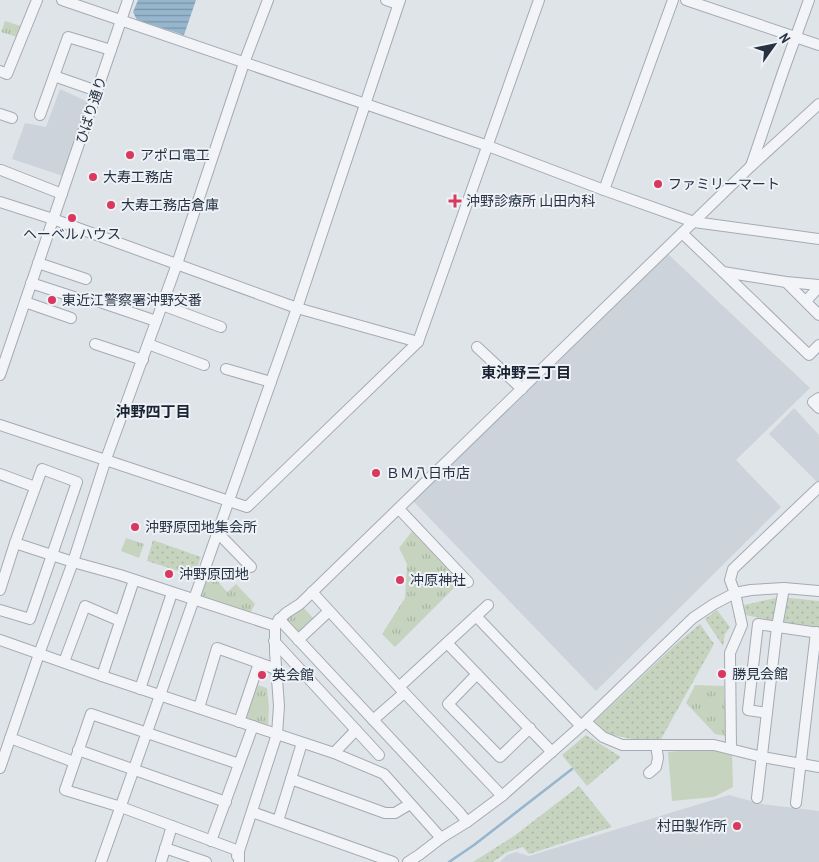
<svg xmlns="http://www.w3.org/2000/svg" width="819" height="862" font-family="'Archivo Narrow','Noto Sans JP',sans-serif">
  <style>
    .built { fill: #ccd3db }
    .grass { fill: url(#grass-dots) }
    .park { fill: url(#park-tufts) }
    .pitch { fill: #c6d4bf }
    .water { fill: url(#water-rules) }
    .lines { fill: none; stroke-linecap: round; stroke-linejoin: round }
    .stream { stroke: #97b5cc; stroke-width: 2.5 }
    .minor-casing { stroke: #a4abb4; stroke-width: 12 }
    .minor { stroke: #f2f4f7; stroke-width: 10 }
    .poi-dot { fill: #d9395e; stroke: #eef2f7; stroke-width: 2 }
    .labels { text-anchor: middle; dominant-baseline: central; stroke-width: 4; stroke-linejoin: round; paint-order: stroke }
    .street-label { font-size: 14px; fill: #263242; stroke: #eef2f7 }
    .poi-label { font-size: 14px; fill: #263242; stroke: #eef2f7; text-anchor: start }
    .neighbourhood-label { font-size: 15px; font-weight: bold; fill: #192332; stroke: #eef2f7 }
  </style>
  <defs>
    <pattern id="grass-dots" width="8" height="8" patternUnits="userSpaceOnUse" patternTransform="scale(1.25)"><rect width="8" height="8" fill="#c6d4bf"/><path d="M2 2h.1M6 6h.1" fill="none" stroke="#aab6a5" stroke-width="1.8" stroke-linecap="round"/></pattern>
    <pattern id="park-tufts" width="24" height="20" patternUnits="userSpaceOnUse" patternTransform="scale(1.25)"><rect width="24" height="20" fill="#c6d4bf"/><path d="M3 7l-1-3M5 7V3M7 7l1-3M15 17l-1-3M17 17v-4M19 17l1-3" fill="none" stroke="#aab6a5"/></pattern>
    <pattern id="water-rules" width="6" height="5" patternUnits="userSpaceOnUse" patternTransform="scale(1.25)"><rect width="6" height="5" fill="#97b5cc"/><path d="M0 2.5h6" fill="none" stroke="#7b94a7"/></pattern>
  </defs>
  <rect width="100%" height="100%" fill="#dfe4e9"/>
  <g class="built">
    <polygon points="60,89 88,102 63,176 12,159 25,123 46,127"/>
    <polygon points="668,254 810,388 736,460 781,507 596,691 413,501"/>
    <polygon points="794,408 819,435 819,481 817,482 769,434"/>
    <polygon points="729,795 762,804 819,811 819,862 500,862 507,855 516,852 529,856"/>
  </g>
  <g class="grass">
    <polygon points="153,540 201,557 194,576 147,561"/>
    <polygon points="780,597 819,601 819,628 785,623 745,615 744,605"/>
    <polygon points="717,610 730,627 725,634 723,646 705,619"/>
    <polygon points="700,624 714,644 661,739 632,739 607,734 594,722 675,645"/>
    <polygon points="586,735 621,757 587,786 562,755"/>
    <polygon points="579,786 612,827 529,854 523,847 507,852 493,862 473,862 514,836"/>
  </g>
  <g class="park">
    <polygon points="5,21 21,26 17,37 1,32"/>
    <polygon points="416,526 464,578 395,647 382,634 405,598 407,564 399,548"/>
    <polygon points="126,538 144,544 139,558 121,551"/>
    <polygon points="205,567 227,592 236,584 255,604 248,617 194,599"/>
    <polygon points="300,604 317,622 298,640 279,619"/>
    <polygon points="254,684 267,688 269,707 268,728 245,717"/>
    <polygon points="695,685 724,686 724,697 726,702 725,736 715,734 686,703"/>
  </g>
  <polygon class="pitch" points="714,747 732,751 733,787 714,797 672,801 668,752"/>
  <polygon class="water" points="138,0 196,0 184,35 137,20 133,12"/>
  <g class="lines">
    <polyline class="stream" points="449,862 474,845 572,769"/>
    <defs>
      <g id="minor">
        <polyline points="62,0 488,146 604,190 694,222 819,239"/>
        <polyline points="386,0 398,4"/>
        <polyline points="686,0 819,45"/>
        <polyline points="0,71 7,74 37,0"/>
        <polyline points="54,76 97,91"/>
        <polyline points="0,114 12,118"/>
        <polyline points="40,115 68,37 111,50"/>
        <polyline points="751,166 783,72 809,0"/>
        <polyline points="1,170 62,194"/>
        <polyline points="604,190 673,0"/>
        <polyline points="0,202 53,219 297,308 418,342"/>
        <polyline points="682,233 723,272 786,282 819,285"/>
        <polyline points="38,263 86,279"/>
        <polyline points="723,272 809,355 819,345"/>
        <polyline points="786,282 819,315"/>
        <polyline points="31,283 86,301"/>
        <polyline points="806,301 819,287"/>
        <polyline points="25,302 71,318"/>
        <polyline points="100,302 156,321"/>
        <polyline points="162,305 221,327"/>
        <polyline points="95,344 143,360"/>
        <polyline points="148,344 204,365"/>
        <polyline points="477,347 522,389"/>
        <polyline points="226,369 271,382"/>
        <polyline points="0,375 128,0"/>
        <polyline points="819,398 813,402 819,408"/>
        <polyline points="0,425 247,507 418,342 539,0"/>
        <polyline points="0,474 35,487"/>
        <polyline points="399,509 468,582"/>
        <polyline points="217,532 251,567"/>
        <polyline points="15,543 73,562 106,459 177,264 244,63 268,0"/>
        <polyline points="0,590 15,543 42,469 77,482 30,619 0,610"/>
        <polyline points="312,592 399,687"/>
        <polyline points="488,605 399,687 502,796"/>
        <polyline points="476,616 581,726"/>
        <polyline points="279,619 460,813 467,822"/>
        <polyline points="0,640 102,676 334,753 384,774 441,838"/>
        <polyline points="298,640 329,611"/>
        <polyline points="274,641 379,755"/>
        <polyline points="447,643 552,752"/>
        <polyline points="64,662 85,606 120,621"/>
        <polyline points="477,674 448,704 500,757 530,728"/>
        <polyline points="102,676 134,580"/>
        <polyline points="140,689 172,593"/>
        <polyline points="199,708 217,648 276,669"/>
        <polyline points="767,713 748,710 758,624 819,633"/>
        <polyline points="373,720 404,693"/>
        <polyline points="239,722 259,663"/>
        <polyline points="586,722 603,737 622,745 714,745 762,757 819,767"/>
        <polyline points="10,738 74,762"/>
        <polyline points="302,743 291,779 385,813 395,813 410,804"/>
        <polyline points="731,748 730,653 742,625 735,593 730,580 733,569 819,487"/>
        <polyline points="78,750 226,802"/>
        <polyline points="334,753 356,730"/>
        <polyline points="0,768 39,654 73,562 120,575 275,626"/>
        <polyline points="649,773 656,767 658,758 656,745"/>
        <polyline points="757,798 777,627 784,588"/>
        <polyline points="796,803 816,632"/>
        <polyline points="252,812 393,862"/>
        <polyline points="278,821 291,779"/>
        <polyline points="211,841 253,726"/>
        <polyline points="165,848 206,862"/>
        <polyline points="237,856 239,851 121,807 65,790 91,714 239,764"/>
        <polyline points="101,862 297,308 400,0"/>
        <polyline points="161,862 172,826"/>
        <polyline points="239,862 239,851 277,734 279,706 275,652 275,626 278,621 286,613 300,604 750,167 819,104"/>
        <polyline points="408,862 419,855 441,838 467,822 502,796 581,726 693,618 714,604 735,593 751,590 784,588 819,591"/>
      </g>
    </defs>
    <use href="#minor" class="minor-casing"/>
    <use href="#minor" class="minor"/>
  </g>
  <g class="poi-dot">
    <circle cx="130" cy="155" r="5"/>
    <circle cx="93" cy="177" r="5"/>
    <circle cx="658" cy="184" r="5"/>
    <path d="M452.5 193.5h5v5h5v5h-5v5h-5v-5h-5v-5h5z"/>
    <circle cx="111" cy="205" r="5"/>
    <circle cx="72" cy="218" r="5"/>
    <circle cx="52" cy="300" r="5"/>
    <circle cx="376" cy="473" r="5"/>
    <circle cx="135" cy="527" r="5"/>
    <circle cx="169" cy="574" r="5"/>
    <circle cx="400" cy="580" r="5"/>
    <circle cx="722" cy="674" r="5"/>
    <circle cx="262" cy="675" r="5"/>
    <circle cx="737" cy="826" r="5"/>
  </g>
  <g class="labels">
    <g class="street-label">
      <text transform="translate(91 110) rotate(-72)">ひばり通り</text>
    </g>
    <g class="poi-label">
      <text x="140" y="155">アポロ電工</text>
      <text x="103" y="177">大寿工務店</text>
      <text x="668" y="184">ファミリーマート</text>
      <text x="466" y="201">沖野診療所 山田内科</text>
      <text x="121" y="205">大寿工務店倉庫</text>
      <text x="72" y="234" text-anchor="middle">ヘーベルハウス</text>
      <text x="62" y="300">東近江警察署沖野交番</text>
      <text x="386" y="473">ＢＭ八日市店</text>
      <text x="145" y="527">沖野原団地集会所</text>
      <text x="179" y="574">沖野原団地</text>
      <text x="410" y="580">冲原神社</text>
      <text x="732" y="674">勝見会館</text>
      <text x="272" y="675">英会館</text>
      <text x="727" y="826" text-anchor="end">村田製作所</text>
    </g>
    <g class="neighbourhood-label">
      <text x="526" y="372">東沖野三丁目</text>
      <text x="153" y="411">沖野四丁目</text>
    </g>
  </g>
  <g transform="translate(774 45) rotate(57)" stroke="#eef2f7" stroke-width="4" paint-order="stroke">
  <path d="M0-4L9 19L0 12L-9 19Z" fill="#263242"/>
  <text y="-8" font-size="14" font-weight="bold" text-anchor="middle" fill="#263242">N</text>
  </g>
</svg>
